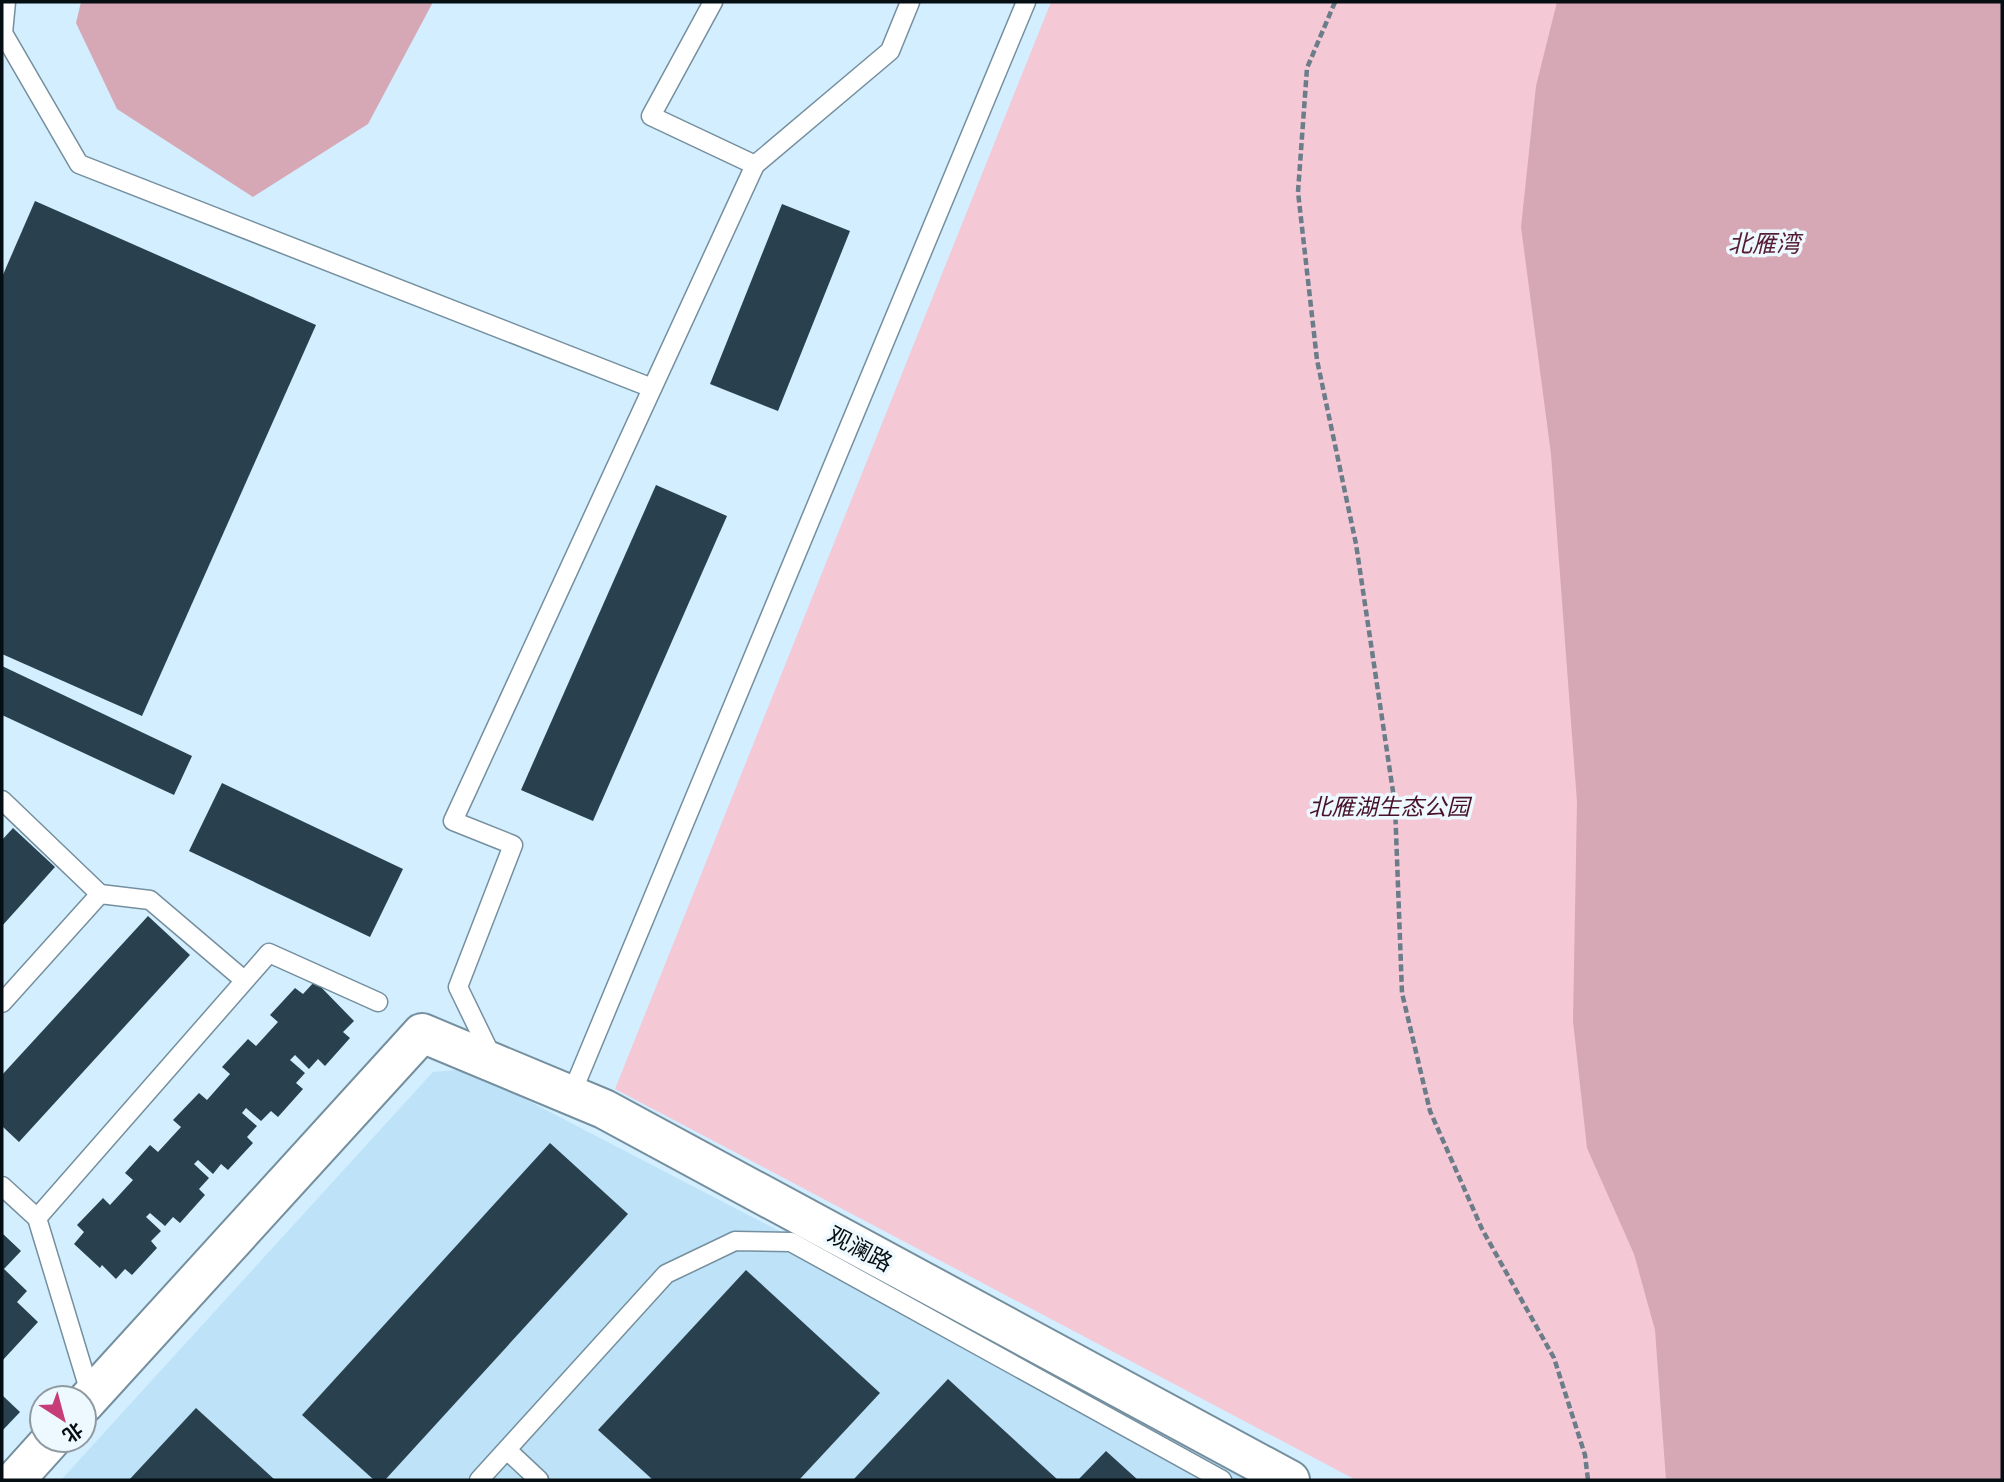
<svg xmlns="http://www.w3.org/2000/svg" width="2004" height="1482" font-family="Literata,'Noto Sans SC',serif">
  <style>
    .built { fill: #bee2f7 }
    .green { fill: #f5c8d6 }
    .water { fill: #d6a7b5 }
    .building { fill: #29414e }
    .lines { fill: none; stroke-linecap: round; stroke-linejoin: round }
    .service-casing { stroke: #758f9e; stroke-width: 21 }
    .tertiary-casing { stroke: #758f9e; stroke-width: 42 }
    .path { stroke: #6b7d88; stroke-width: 4.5; stroke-dasharray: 7 3.5; stroke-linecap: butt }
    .service { stroke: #fff; stroke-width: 18 }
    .tertiary { stroke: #fff; stroke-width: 38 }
    .labels { text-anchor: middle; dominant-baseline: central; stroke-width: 7; stroke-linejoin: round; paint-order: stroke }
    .park-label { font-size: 23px; font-style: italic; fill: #491129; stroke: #edf8ff }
    .street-label { font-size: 23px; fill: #050e13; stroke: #edf8ff }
    .water-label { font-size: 24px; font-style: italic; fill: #551c33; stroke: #edf8ff }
  </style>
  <rect width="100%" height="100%" fill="#d2eeff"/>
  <polygon class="built" points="467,1069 1259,1480 61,1480 433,1072"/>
  <polygon class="green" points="1051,2 2002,2 2002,1480 1356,1480 615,1089"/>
  <g class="water">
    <polygon points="81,2 433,2 368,124 253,197 117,109 76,23"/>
    <polygon points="1557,2 2002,2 2002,1480 1666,1480 1655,1330 1634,1254 1587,1148 1573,1021 1577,802 1551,454 1521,227 1536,86"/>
  </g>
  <g class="building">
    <polygon points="35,201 316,325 142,716 2,654 2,277"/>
    <polygon points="782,204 850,231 778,411 710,384"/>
    <polygon points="656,485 727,516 593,821 521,790"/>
    <polygon points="2,666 192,756 174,795 2,715"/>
    <polygon points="222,783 403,869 370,937 189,851"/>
    <polygon points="13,828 55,867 2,926 2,840"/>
    <polygon points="148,916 190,955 19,1142 2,1126 2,1075"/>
    <polygon points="315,981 354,1021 343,1032 350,1038 325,1066 318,1059 309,1069 295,1055 290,1060 305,1073 296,1083 303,1089 278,1117 271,1111 261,1121 246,1108 242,1113 257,1126 247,1137 253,1143 228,1170 221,1164 213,1174 198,1160 194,1164 209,1178 199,1189 205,1195 180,1223 173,1217 165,1226 150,1213 146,1217 161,1231 151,1241 157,1248 132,1275 125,1269 116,1279 102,1265 100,1268 74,1244 84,1232 77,1225 103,1198 110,1205 133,1180 125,1173 150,1145 158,1152 181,1127 173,1120 199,1093 207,1100 230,1074 222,1067 248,1039 256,1046 278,1022 270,1015 295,988 303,994"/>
    <polygon points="550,1143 628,1214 385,1480 374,1480 302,1415"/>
    <polygon points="2,1233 21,1251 4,1269 27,1291 17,1302 38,1322 2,1361"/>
    <polygon points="746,1270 880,1393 799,1480 653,1480 598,1430"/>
    <polygon points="948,1379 1058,1480 853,1480"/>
    <polygon points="2,1395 20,1412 2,1431"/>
    <polygon points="196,1408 275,1480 129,1480"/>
    <polygon points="1106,1451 1138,1480 1078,1480"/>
  </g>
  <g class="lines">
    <defs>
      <g id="service">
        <polyline points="6,2 3,33 79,164 652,388"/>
        <polyline points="713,2 651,116 755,165"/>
        <polyline points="2,800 100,894"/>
        <polyline points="2,1003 100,894 150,900 244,980"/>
        <polyline points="492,1057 458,987 513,845 453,821 755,165 890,51 910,2"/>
        <polyline points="571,1095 1026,2"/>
        <polyline points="2,1186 37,1218 91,1396"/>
        <polyline points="37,1218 269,953 378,1002"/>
        <polyline points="507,1450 539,1480"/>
        <polyline points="479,1480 666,1274 735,1241 791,1242 1222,1480"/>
      </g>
      <g id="tertiary">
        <polyline points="84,1404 422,1033 604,1109 1290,1480"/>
        <polyline points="15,1480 51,1440"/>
      </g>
    </defs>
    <use href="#service" class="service-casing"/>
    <use href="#tertiary" class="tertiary-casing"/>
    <polyline class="path" points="1335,2 1307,68 1298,192 1317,360 1356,544 1395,805 1402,993 1430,1111 1482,1229 1554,1358 1585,1455 1588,1480"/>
    <use href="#service" class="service"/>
    <use href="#tertiary" class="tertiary"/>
  </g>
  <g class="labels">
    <g class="park-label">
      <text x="1389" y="805">北雁湖生态公园</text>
    </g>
    <g class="street-label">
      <text transform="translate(861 1247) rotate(28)">观澜路</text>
    </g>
    <g class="water-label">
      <text x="1764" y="241">北雁湾</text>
    </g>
  </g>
  <rect width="2004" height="1482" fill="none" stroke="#050e13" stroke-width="7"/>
  <g transform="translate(63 1419) rotate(144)"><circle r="33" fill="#edf8ff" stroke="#909aa1" stroke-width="2"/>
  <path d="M0-5L12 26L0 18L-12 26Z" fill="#c63d78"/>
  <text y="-10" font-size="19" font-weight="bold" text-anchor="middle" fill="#050e13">北</text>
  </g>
</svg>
